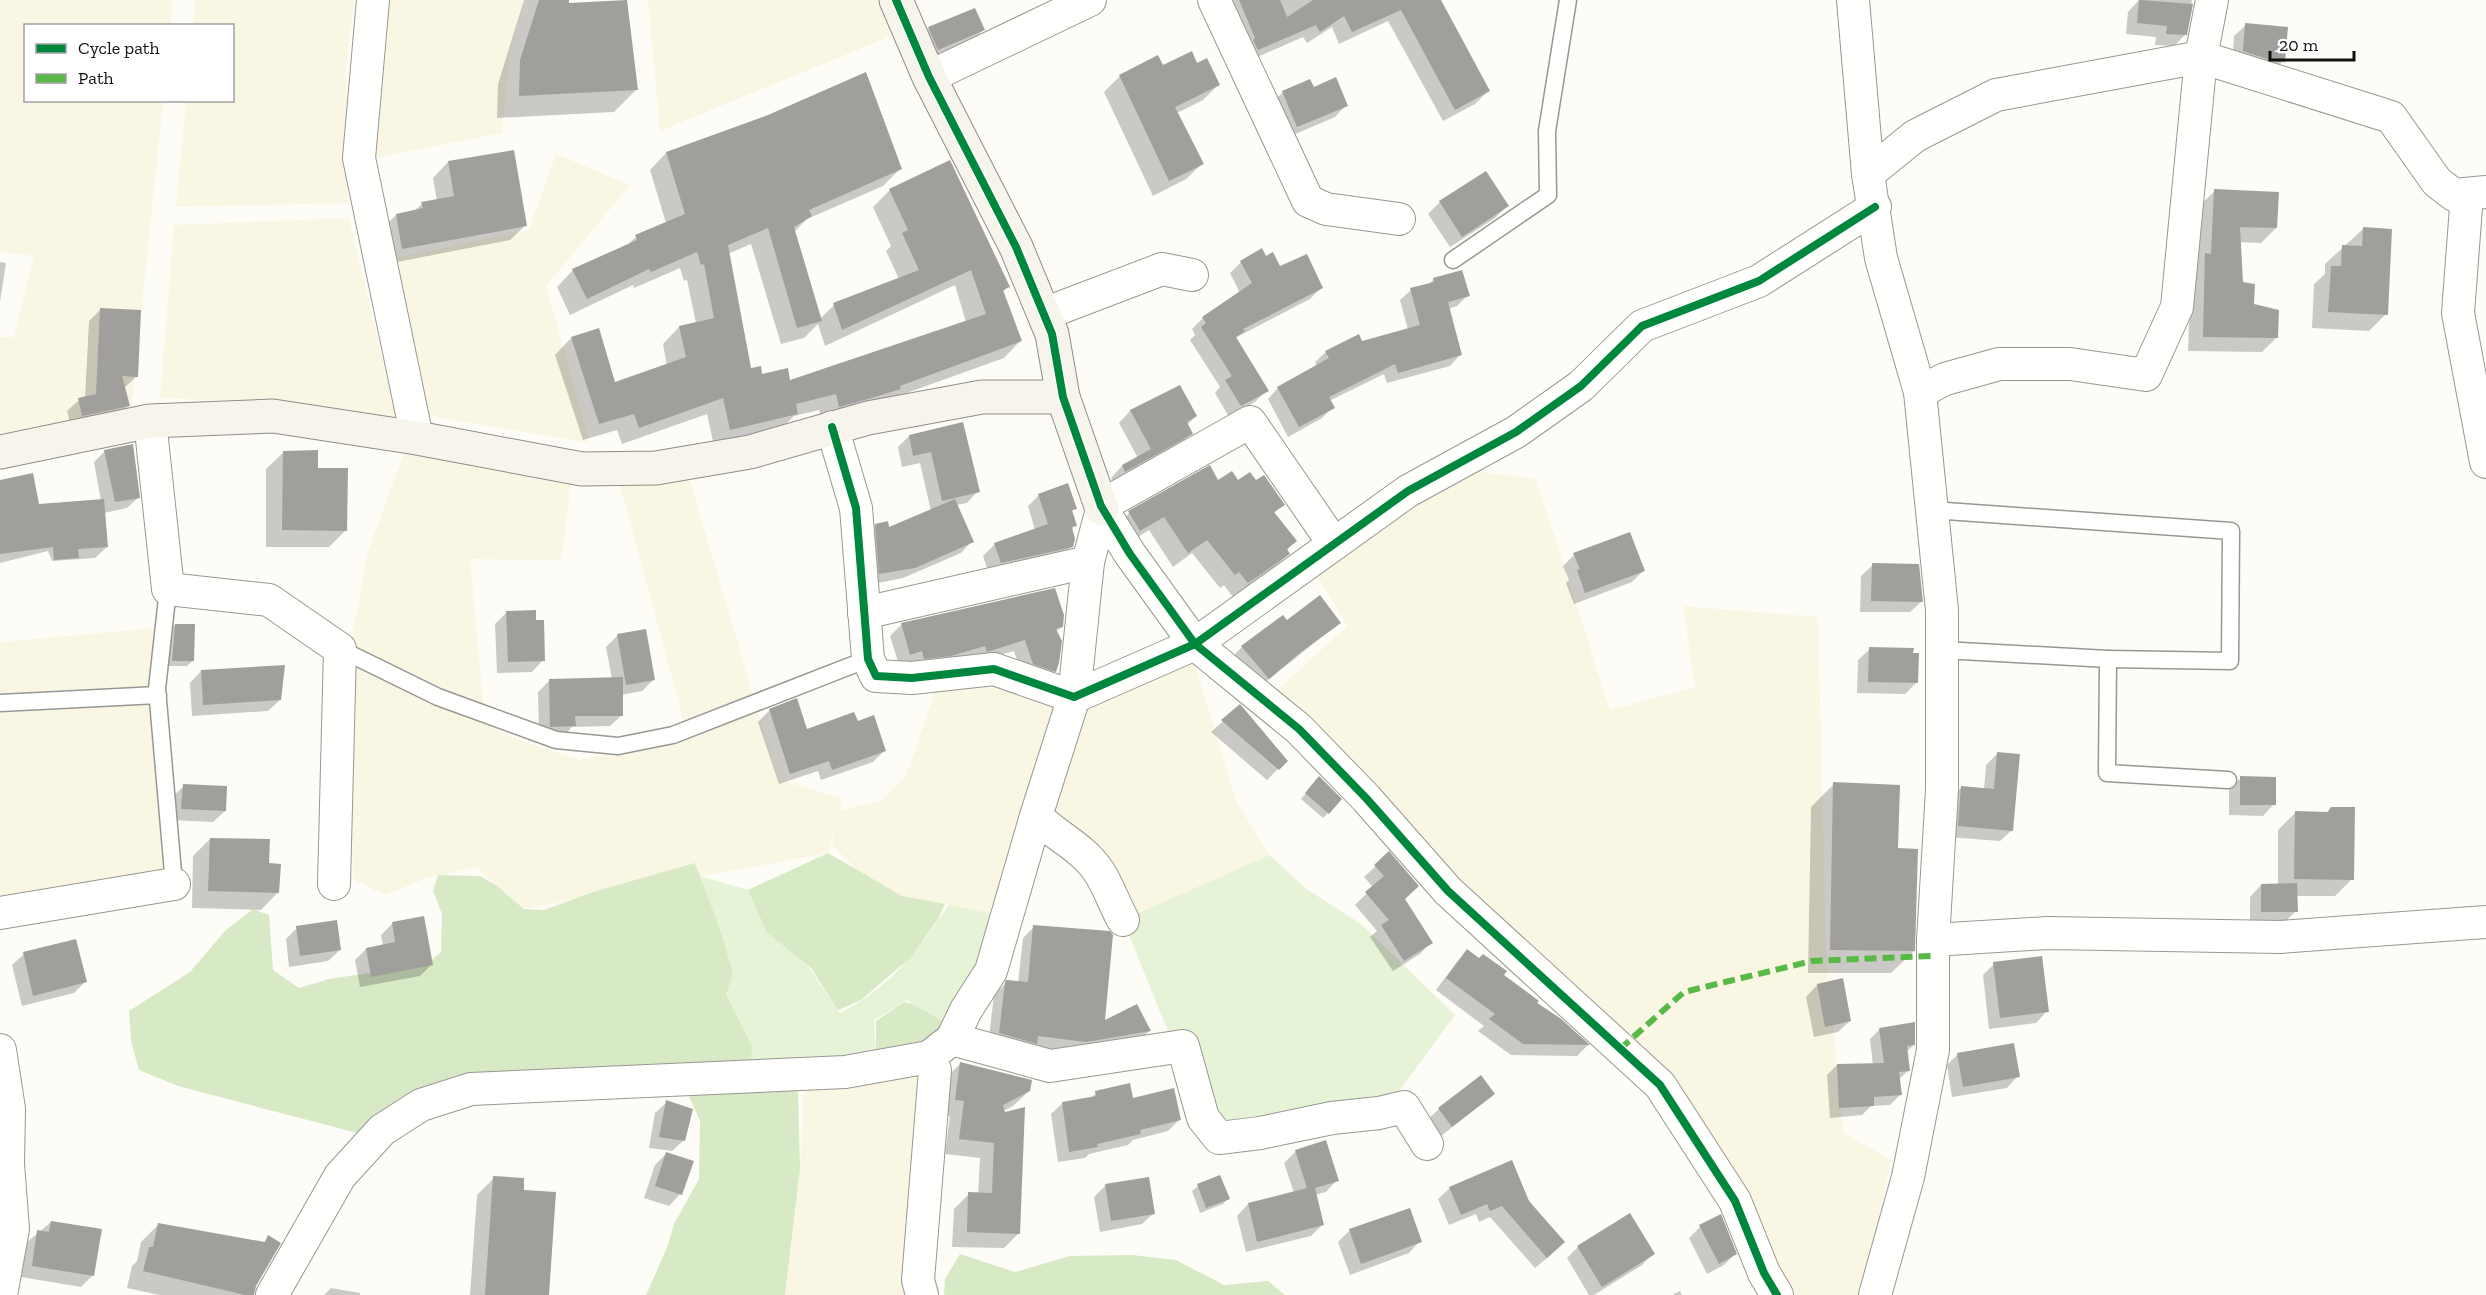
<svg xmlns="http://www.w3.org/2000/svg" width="2486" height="1295" font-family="'Zilla Slab',serif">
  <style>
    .farmland { fill: #f9f7e4 }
    .green { fill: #e7f3d7 }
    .forest { fill: #d8eac5 }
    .shadow { fill: #0003; fill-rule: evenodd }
    .building { fill: #a19f9c }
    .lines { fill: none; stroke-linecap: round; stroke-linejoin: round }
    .lane-casing { stroke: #979795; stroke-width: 19 }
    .street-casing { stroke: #979795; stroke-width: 34 }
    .secondary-casing { stroke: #8e8d8b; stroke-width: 35 }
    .lane { stroke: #fffffe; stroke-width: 16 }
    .street { stroke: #fffffe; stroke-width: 32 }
    .secondary { stroke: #f6f4eb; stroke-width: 33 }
    .quiet { stroke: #58b947; stroke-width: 6; stroke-dasharray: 12 6; stroke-linecap: butt }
    .cycleway-casing { stroke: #fff; stroke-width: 11 }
    .cycleway { stroke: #00873e; stroke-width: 8 }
  </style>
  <rect width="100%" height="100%" fill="#fdfcf7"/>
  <g class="farmland">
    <polygon points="0,0 173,0 170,25 26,26 26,100 163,101 131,413 0,439 0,337 14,337 34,256 0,252"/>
    <polygon points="195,0 354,0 346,65 348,203 176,207 186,101 232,100 232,26 193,25"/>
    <polygon points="388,0 524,0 510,51 502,133 376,158 371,145"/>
    <polygon points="648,0 877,0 891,36 660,131"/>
    <polygon points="556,154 630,185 546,286 590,443 430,416 395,258 529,230"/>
    <polygon points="349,218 397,421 276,403 160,398 174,225"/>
    <polygon points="404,452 572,475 561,560 470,559 484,713 507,736 579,760 661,744 686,729 619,482 687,471 778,779 843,799 840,811 882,800 906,776 939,679 994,669 1070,696 999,915 902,896 860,873 832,845 835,828 828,853 524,909 476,867 427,878 385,895 353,879 349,653 368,552"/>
    <polygon points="1470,470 1536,479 1610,710 1695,687 1683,606 1818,617 1826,948 1843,1132 1891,1160 1862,1295 1788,1295 1669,1098 1269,698 1347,626 1317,575"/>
    <polygon points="155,628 174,884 0,913 0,642"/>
    <polygon points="1192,655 1237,803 1270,855 1123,925 1036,816 1073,709"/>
    <polygon points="927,1057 922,1295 762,1295 800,1168 804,1082"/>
  </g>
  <g class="green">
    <polygon points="1270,855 1305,888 1361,924 1455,1015 1394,1098 1260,1133 1203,1118 1123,920"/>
    <path d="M700,876L748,890L767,933L808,966L840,1013C892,987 916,951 949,905L999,915L954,1029L907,1000L874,1020L876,1057L751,1076L752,1046L726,994Z"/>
  </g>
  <g class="forest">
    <polygon points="828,853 902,896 945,904 938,919 911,957 861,1000 838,1010 811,968 767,933 748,890"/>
    <polygon points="695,863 721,932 733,974 726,994 752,1046 751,1076 476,1089 365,1135 178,1086 139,1070 131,1041 129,1011 190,972 225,931 253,909 269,915 273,970 299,988 329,979 427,964 441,952 442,914 433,891 438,875 480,876 496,885 524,909 544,910 593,892"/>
    <polygon points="904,1002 913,1004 956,1029 927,1052 876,1057 876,1021"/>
    <polygon points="686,1090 798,1091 800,1168 785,1295 646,1295 668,1245 674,1224 699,1179 700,1121"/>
    <polygon points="960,1254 1015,1272 1070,1256 1132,1255 1176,1260 1224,1285 1268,1281 1285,1295 944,1295 945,1279"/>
  </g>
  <g class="shadow">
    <polygon points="524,0 568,0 567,5 637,89 614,112 497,118 498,84"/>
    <polygon points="1215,0 1439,0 1488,91 1475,104 1443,121 1388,21 1339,44 1332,27 1307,43 1303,37 1248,61"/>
    <polygon points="2139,0 2192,0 2185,35 2174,46 2155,45 2156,37 2126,34 2128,12"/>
    <polygon points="2246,25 2283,61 2272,73 2232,63 2234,36"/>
    <polygon points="929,28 983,30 972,41 926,61 917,40"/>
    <polygon points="1197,65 1218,85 1203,100 1177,113 1202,164 1186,179 1153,196 1104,92 1120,76 1163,67"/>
    <polygon points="1313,89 1346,105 1335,117 1286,138 1271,104 1283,92"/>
    <path d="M666,153L900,169L883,186L807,219L794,232L820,319L834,305L899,279L886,251L891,246L873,207L890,190L1008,286L1003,292L1020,341L1004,358L823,423L819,410L794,416L779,431L714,446L707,414L622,444L617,430L583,440L555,355L571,338L614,384L667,366L663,344L679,327L696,323L687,280L684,281L680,268L634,288L633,285L570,315L557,287L573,270L626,246L636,237L666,223L650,170ZM751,244L781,344L804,338L818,324L825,346L955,285L966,322L789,382L761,375L749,370L728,254Z"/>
    <polygon points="448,162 526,225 510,240 387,264 381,230 396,215 414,211 422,204 437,201 433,178"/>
    <polygon points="1485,173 1507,206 1495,218 1450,247 1428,214 1440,202"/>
    <polygon points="2215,191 2276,228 2261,243 2239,242 2241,283 2253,306 2277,337 2262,352 2188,351 2191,270 2199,206"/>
    <polygon points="2363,229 2386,314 2369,331 2312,328 2314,284 2325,274 2325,264"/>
    <polygon points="1265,258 1280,268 1321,288 1310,299 1235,338 1267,390 1255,402 1229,417 1215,393 1220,387 1190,340 1195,335 1192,329 1203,318 1240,293 1230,273 1241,262"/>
    <polygon points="0,262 6,263 0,302"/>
    <polygon points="1434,279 1468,295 1457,306 1448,309 1460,355 1450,366 1387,383 1384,374 1329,401 1333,407 1322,418 1288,437 1268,399 1278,388 1317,366 1315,362 1326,352 1408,330 1400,300 1411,290 1428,285"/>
    <polygon points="101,309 137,376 124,388 128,406 117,417 71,426 67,411 79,400 85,398 89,321"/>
    <polygon points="1174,390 1196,416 1187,425 1191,433 1180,445 1113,482 1111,478 1122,466 1138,458 1119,423 1130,411"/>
    <polygon points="962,424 978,491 967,503 956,505 972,541 961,553 903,578 868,585 865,537 876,525 888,529 931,511 920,463 902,467 898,447 909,436"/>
    <polygon points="105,451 139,497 127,508 104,513 107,547 95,558 52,561 48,551 0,563 0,481 38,505 101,501 94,462"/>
    <polygon points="284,452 317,470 346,530 329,547 266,547 266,469"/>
    <polygon points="1210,467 1218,482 1256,482 1283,504 1273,514 1295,541 1286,551 1288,554 1274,568 1233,597 1224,585 1220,588 1192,553 1173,567 1149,530 1125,545 1115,527 1129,513"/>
    <polygon points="1039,495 1075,508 1071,512 1075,526 1071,529 1072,546 1060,558 989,574 983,556 995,544 1035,530 1028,506"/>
    <polygon points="1574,555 1643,571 1632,582 1574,604 1566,583 1569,580 1563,566"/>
    <polygon points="1873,565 1922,601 1910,612 1860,612 1861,576"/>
    <polygon points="507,612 543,660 532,672 497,673 495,624"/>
    <polygon points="1287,622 1339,623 1257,689 1231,658 1242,647"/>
    <polygon points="902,624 1062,626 1056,632 1055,671 1043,682 1022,675 1014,651 975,662 912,669 910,662 899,665 890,636"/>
    <polygon points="175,625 193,661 187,666 167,666 170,630"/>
    <polygon points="618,635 653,680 642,691 621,695 622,715 610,726 572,727 563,737 539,737 538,692 550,680 612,679 606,647"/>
    <polygon points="1870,649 1917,682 1905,694 1857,693 1858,660"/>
    <polygon points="201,671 280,700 268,711 192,716 190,683"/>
    <polygon points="1240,706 1286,761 1267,780 1211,732"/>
    <polygon points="770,710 806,731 857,723 885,750 873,762 821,780 818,771 779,784 758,722"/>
    <polygon points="1997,754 2012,830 2000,841 1947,837 1950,799 1961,788 1984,789 1986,765"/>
    <polygon points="2241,778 2274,804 2263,816 2229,815 2229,789"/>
    <polygon points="1314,783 1328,813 1323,818 1301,799"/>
    <polygon points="1834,784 1896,850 1914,951 1891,973 1808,973 1811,807"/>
    <polygon points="184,786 225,811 213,822 171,820 172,797"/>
    <polygon points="2331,808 2352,879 2335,896 2296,896 2296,911 2285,922 2250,923 2250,897 2261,885 2278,885 2278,830 2295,813 2326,813"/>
    <polygon points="210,839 268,865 278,892 261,910 192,908 193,856"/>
    <polygon points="1389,854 1403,900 1431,942 1420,954 1393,971 1370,937 1377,931 1355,905 1373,887 1364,877"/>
    <polygon points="392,924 432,964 420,976 360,987 355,960 366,949 383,946 381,935"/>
    <polygon points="1034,927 1104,1022 1149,1031 1138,1042 1073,1053 988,1045 994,995 1007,982 1018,983 1023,938"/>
    <polygon points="297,928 340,950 328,961 289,967 286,939"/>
    <polygon points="1467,951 1559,1019 1588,1045 1577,1056 1511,1055 1478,1031 1484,1026 1436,990 1456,963"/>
    <polygon points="24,954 85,982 74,993 22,1006 12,965"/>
    <polygon points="1994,964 2047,1011 2036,1023 1989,1029 1983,975"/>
    <polygon points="1817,985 1850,1021 1838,1032 1814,1037 1806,997"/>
    <polygon points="1880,1029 1914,1045 1906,1052 1909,1070 1898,1080 1900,1095 1890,1105 1871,1106 1862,1115 1830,1118 1827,1075 1837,1065 1873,1065 1870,1039"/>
    <polygon points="1958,1054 2018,1076 2007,1088 1952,1097 1947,1065"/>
    <polygon points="961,1063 1029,1091 1013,1106 1003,1111 1019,1233 1004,1248 952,1247 954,1209 969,1194 978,1194 980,1158 945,1154 950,1116 941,1115 946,1078"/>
    <polygon points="1096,1093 1132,1100 1180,1119 1168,1131 1133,1140 1128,1145 1089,1154 1085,1158 1058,1162 1051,1114 1063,1103 1090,1099"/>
    <polygon points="1493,1094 1440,1137 1427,1120 1439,1109"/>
    <polygon points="667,1102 684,1140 672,1151 649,1148 655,1113"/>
    <polygon points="1296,1151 1337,1180 1326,1192 1315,1195 1322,1225 1311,1236 1246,1252 1237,1216 1248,1204 1294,1193 1284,1163"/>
    <polygon points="667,1153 680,1194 669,1206 644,1198 655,1165"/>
    <polygon points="1511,1162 1552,1254 1535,1268 1490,1217 1479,1222 1476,1214 1449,1225 1438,1199 1450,1188"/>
    <polygon points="494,1178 522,1191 547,1295 470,1295 477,1195"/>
    <polygon points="1105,1186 1154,1213 1142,1224 1100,1232 1094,1197"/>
    <polygon points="1198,1186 1228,1199 1223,1204 1200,1213 1192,1191"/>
    <polygon points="1409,1209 1420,1241 1409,1253 1350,1275 1338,1242 1349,1231"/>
    <polygon points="51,1222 93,1275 81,1287 21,1277 26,1243"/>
    <polygon points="159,1224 263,1243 269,1237 253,1295 159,1295 127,1288 132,1266 137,1261 141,1242"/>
    <polygon points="1700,1227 1735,1254 1724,1265 1707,1274 1689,1238"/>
    <polygon points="1578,1247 1653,1254 1642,1265 1594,1295 1589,1295 1567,1258"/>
    <polygon points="331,1288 360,1293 360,1295 324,1295"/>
    <polygon points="1680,1291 1682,1295 1672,1295"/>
  </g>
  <g class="building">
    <polygon points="539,0 569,0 569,3 627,0 638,90 519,96 520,60"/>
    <polygon points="1239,0 1280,0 1287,17 1313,0 1441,0 1490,91 1455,110 1401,10 1352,32 1344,16 1320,32 1316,25 1258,50 1253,40 1255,38"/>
    <polygon points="2139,0 2193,4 2187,35 2166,34 2167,26 2137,23"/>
    <polygon points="975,8 985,30 938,50 928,27"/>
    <polygon points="2245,23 2288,27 2285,62 2273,61 2243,51"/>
    <polygon points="1192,51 1197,63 1207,58 1220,85 1175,107 1204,164 1169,181 1119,75 1158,55 1163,65"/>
    <polygon points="866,72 902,169 809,210 812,216 794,227 822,321 797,328 768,228 728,245 751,368 761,366 762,374 788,368 790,380 986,314 971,270 842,330 833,303 919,270 902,233 908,230 889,189 950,160 1010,287 1003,290 1022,341 900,386 901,389 868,399 839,407 836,394 796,404 798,414 730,430 723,398 639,428 634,414 599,424 571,337 599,328 615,382 686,357 679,326 714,318 704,264 701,265 697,252 651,272 649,269 587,299 572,269 637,240 635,235 685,214 666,152 768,115"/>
    <polygon points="1336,77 1348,106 1297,127 1282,91 1310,79 1314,87"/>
    <polygon points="514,150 527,226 402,249 396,214 423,208 421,202 454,196 448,161"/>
    <polygon points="1486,171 1509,206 1462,237 1439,201"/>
    <polygon points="2214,189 2279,192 2277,228 2240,227 2243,282 2255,284 2254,304 2279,310 2278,338 2203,337 2205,253 2211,254"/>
    <polygon points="2363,227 2392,229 2388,315 2328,312 2331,266 2341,266 2342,245 2362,246"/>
    <polygon points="1262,248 1266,256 1273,252 1280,266 1307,254 1323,288 1243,329 1245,331 1236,337 1269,391 1241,406 1225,380 1232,376 1201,327 1206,323 1202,317 1252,283 1240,261"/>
    <polygon points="1462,270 1470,296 1448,302 1462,355 1398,373 1395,364 1329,397 1335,408 1299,427 1277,387 1329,358 1325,351 1359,334 1362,341 1420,325 1410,288 1434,282 1433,278"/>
    <polygon points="100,308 141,310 138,377 122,376 130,406 82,416 78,398 96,394"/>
    <polygon points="1180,385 1197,416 1187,422 1193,434 1125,472 1122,465 1151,449 1130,410"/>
    <polygon points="963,422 980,492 942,501 931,452 913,456 909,435"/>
    <polygon points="133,444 140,498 115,502 104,450"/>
    <polygon points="318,450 318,468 348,468 347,531 282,530 283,451"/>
    <polygon points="1210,465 1218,480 1232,471 1238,480 1250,472 1256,480 1264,475 1285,505 1274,512 1297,541 1287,549 1290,554 1248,583 1239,572 1235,575 1207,540 1188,553 1164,517 1140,531 1128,511"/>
    <polygon points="33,473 39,504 104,499 108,547 78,549 79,558 54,560 53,547 0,554 0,480"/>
    <polygon points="1068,483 1077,509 1072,510 1077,526 1072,527 1075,539 1073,547 1001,563 994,543 1048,524 1038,494"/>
    <polygon points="955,499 974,542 915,568 879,574 875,524 888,521 889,527"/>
    <polygon points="1630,532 1645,571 1585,593 1577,570 1580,569 1573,553"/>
    <polygon points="1872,563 1919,564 1923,602 1871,601"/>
    <polygon points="1055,588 1064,615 1063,627 1056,629 1062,641 1059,663 1056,672 1033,664 1025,640 990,651 987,652 985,646 951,656 924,659 922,651 910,655 901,623"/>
    <polygon points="1320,595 1341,623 1301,652 1269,679 1241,646 1283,615 1287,620"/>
    <polygon points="536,610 536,620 544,620 545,661 508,662 506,611"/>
    <polygon points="175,624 195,624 194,661 172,661"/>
    <polygon points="646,629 655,680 626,685 617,634"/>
    <polygon points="1869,647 1914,648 1913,653 1919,653 1918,683 1868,682"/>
    <polygon points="285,665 281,700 203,705 201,670"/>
    <polygon points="623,677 623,716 575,716 576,726 550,727 549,679"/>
    <polygon points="797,698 807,729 854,712 858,721 874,715 886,751 832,770 829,761 790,774 769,709"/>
    <polygon points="1240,704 1288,761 1279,770 1221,720"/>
    <polygon points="1997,752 2020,754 2013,831 1958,826 1961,786 1994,789"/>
    <polygon points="1319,776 1342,799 1329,814 1305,793"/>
    <polygon points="2240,776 2276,777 2276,805 2240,805"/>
    <polygon points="1833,782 1900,785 1898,848 1918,849 1915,951 1830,950"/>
    <polygon points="183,784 227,786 226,811 181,809"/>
    <polygon points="2331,807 2355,807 2354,880 2294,879 2295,811 2328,812"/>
    <polygon points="210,838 270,839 269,863 281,864 279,893 208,891"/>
    <polygon points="1389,851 1419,886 1405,899 1433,943 1404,961 1381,925 1389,920 1365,892 1384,876 1374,865"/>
    <polygon points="2297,883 2298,912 2261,912 2261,884"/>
    <polygon points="424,916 433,965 371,977 366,948 395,942 392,922"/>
    <polygon points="337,920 341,950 300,956 296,926"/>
    <polygon points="1033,925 1110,931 1113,935 1105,1020 1137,1004 1151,1031 1086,1042 1038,1036 1037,1044 999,1033 1005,982 1006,980 1028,982"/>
    <polygon points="76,939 87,982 33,996 23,952"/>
    <polygon points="1467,949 1479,958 1483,954 1507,971 1504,975 1539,1001 1537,1003 1560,1018 1590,1045 1523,1044 1489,1019 1495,1014 1446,978"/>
    <polygon points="2042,956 2049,1012 2000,1018 1993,962"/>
    <polygon points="1843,978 1851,1021 1825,1027 1817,984"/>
    <polygon points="1915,1022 1915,1045 1907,1046 1910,1071 1899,1072 1902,1095 1874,1097 1874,1106 1839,1108 1837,1064 1884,1063 1879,1028"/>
    <polygon points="2014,1043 2020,1077 1963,1087 1957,1053"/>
    <polygon points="960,1062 1032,1080 1030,1091 1003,1105 1005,1112 1025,1107 1020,1234 967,1232 968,1192 992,1193 994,1143 959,1139 964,1101 955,1100"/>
    <polygon points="1481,1075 1495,1094 1452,1127 1438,1108"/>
    <polygon points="1130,1083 1133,1098 1174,1088 1181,1120 1140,1130 1141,1134 1097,1144 1098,1147 1069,1152 1062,1102 1096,1096 1095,1091"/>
    <polygon points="666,1100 693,1109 685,1141 659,1137"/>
    <polygon points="1326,1140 1339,1181 1315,1188 1324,1225 1257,1242 1248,1203 1307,1188 1295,1150"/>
    <polygon points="666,1152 694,1161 682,1195 655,1186"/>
    <polygon points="1512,1160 1529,1201 1565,1242 1547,1258 1502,1206 1490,1211 1487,1204 1461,1215 1449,1187"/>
    <polygon points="1220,1175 1230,1199 1206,1208 1197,1184"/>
    <polygon points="493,1176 524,1178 524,1190 556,1192 549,1295 485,1295"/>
    <polygon points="1149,1177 1155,1214 1111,1221 1105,1184"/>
    <polygon points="1410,1208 1422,1242 1361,1264 1349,1229"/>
    <polygon points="1630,1213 1655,1254 1602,1287 1577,1246"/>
    <polygon points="1721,1214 1737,1254 1719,1264 1699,1225"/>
    <polygon points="51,1221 102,1229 94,1276 32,1266 37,1230 49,1232"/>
    <polygon points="158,1223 265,1242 268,1235 281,1243 256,1286 254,1295 245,1295 143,1271 149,1247 153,1247"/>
  </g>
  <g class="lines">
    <defs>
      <g id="lane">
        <polyline points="1453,260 1548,195 1547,131 1568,0"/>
        <polyline points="1932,510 2231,531 2230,661 2108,659"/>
        <polyline points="168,589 157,689 174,884"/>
        <polyline points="340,649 438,697 556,740 618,746 673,735 868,659"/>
        <polyline points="1943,650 2108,659 2107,773 2228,780"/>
        <polyline points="0,703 158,695"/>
      </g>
      <g id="street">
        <polyline points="373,0 359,158 417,438"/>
        <polyline points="1214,0 1308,201 1326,209 1399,219"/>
        <polyline points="1853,0 1868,174 1881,258 1920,392 1942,610 1942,790 1933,940 1933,1050 1908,1177 1875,1295"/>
        <polyline points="929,77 1090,0"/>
        <polyline points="1868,174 1915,136 1996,95 2201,57 2391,117 2437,182 2454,195 2486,192"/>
        <polyline points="2467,194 2458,313 2486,462"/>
        <polyline points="1044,314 1162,269 1192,275"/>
        <polyline points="1920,392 1945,379 1999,364 2070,364 2146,375 2177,307 2201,57 2212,0"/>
        <polyline points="150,421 168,589 269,600 340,649 334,884"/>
        <polyline points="832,427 856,508 868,659 876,676 912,678 994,669 1074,697 1195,644 1408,491 1516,432 1581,386 1642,326 1759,281 1875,207"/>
        <polyline points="1101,506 1250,422 1334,544"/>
        <polyline points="1102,509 1130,554 1195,644 1299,729 1366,798 1448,891 1660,1085 1735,1201 1764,1273 1777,1295"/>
        <polyline points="864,613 1088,562"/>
        <path d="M1036,816C1054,835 1082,847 1097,869C1108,884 1114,904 1123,920"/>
        <polyline points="0,913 174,884"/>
        <polyline points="1933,940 2047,933 2280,937 2486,922"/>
        <polyline points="952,1039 1050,1066 1183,1046 1203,1118 1219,1138 1260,1133 1332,1118 1379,1113 1404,1107 1427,1144"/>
        <polyline points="0,1050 9,1109 8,1164 13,1229 1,1295"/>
        <polyline points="272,1295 340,1176 382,1130 421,1105 471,1089 845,1072 929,1057 952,1039 966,1010 991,971 1036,816 1074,697 1088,562 1102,509"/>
        <polyline points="922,1295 918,1280 935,1070 929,1057"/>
      </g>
      <g id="secondary">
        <polyline points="896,0 929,77 1016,247 1052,334 1063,397 1102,509"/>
        <polyline points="0,452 150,421 273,416 417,438 582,469 656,468 750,452 868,418 982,397 1063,397"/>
      </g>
    </defs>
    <use href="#lane" class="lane-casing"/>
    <use href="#street" class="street-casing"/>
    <use href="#secondary" class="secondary-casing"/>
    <use href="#lane" class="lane"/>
    <use href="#street" class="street"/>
    <use href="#secondary" class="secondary"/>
    <polyline class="quiet" points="1620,1049 1684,992 1812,961 1932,956"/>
    <defs>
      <g id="cycleway">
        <polyline points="896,0 929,77 1016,247 1052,334 1063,397 1101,506 1130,554 1195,644 1299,729 1366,798 1448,891 1660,1085 1735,1201 1764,1273 1777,1295"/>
        <polyline points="832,427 856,508 868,659 876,676 912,678 994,669 1074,697 1195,644 1408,491 1516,432 1581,386 1642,326 1759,281 1875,207"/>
      </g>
    </defs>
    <use href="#cycleway" class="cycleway-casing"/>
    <use href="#cycleway" class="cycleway"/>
  </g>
  <rect x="24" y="24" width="210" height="78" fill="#ffffff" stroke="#a0a0a0" stroke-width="1.5"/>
  <rect x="36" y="44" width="30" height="9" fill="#00873e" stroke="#a0a0a0" stroke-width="1.5"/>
  <text x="78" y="54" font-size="18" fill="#111111">Cycle path</text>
  <rect x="36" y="74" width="30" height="9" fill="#58b947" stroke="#a0a0a0" stroke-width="1.5"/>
  <text x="78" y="84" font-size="18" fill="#111111">Path</text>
  <path d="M2270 51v9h84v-9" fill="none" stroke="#111111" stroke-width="3"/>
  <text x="2279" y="51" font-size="18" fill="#111111" stroke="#ffffff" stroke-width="4.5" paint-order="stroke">20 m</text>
</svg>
